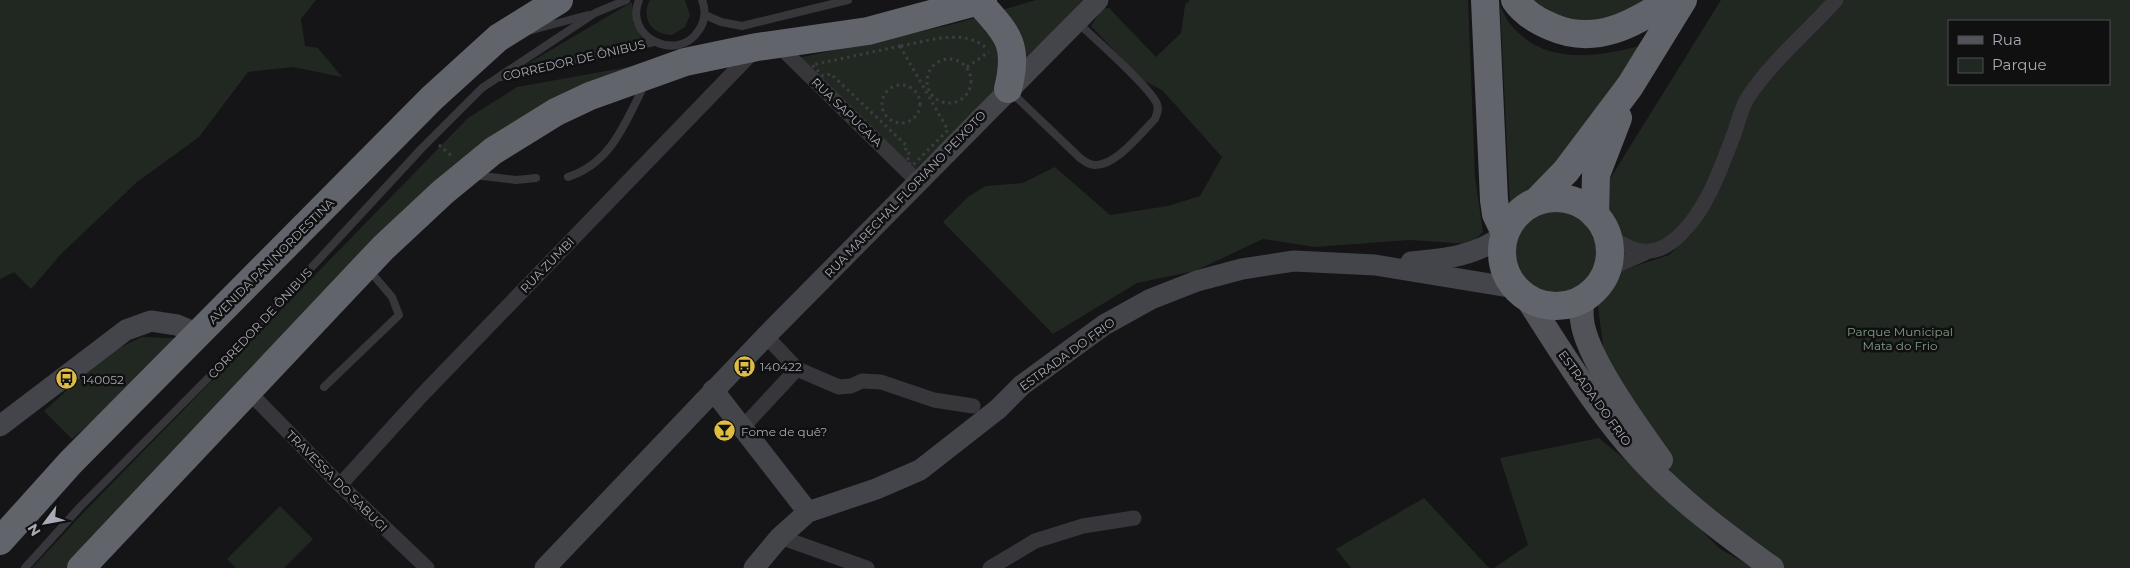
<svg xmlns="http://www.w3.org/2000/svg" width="2130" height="568" font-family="Montserrat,sans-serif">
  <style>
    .green { fill: #212822; fill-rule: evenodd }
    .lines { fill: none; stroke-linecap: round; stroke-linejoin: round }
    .path { stroke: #3c3d41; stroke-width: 3; stroke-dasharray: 2.5 4; stroke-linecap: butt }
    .lane { stroke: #36363b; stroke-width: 8 }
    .street { stroke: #36363b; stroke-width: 15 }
    .secondary { stroke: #44454a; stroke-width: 21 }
    .primary { stroke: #525359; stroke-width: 24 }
    .highway { stroke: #62646b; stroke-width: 28 }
    .labels { text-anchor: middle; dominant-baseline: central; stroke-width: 5; stroke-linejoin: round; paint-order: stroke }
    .street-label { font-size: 12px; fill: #a8aab5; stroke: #101011 }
    .park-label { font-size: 12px; fill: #819e86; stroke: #101011 }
    .poi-label { font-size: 12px; fill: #a8aab5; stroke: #101011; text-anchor: start }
  </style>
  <rect width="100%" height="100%" fill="#151416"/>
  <g class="green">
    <polygon points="0,0 316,0 301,19 305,46 318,48 342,77 293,67 248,72 199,137 137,182 61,254 31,289 14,272 0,279"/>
    <path d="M650,0H685L690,15L685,27L672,35C652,35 640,18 650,0Z"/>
    <polygon points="1036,0 1083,0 1019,70 914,170 798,58 950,25"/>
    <polygon points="1190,0 1468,0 1475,177 1483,232 1470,244 1409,240 1315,247 1263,239 1195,271 1137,283 1053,334 943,222 969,196 986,186 1023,183 1055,167 1110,215 1168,206 1200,196 1222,157 1162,90 1142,80 1091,26 1102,9 1109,8 1156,57 1181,33 1185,5"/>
    <polygon points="1528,0 1648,0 1645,4 1580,29"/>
    <path d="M1721,0H1828L1758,78L1706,190L1675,233L1645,249C1611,230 1605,231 1603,190Z"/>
    <path d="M1844,0H2130V568H1762L1696,511L1642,426L1605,361L1596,290L1605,276L1669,255L1691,235L1715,199L1749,103L1765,80ZM1949,21H2109V84H1949Z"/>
    <polygon points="632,2 633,23 644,42 522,67"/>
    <path d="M1500,5C1503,12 1507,20 1511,25C1545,67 1601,57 1646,44L1611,101L1529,194L1510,208Z"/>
    <polygon points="645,64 515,127 80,568 32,568 85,511 468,118 517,87"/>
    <circle cx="1556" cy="251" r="42"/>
    <polygon points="142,337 171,338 183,341 72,439 44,411 108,353"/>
    <polygon points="1599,438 1665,493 1719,548 1753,568 1494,568 1528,545 1500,458"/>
    <polygon points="1424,498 1489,568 1351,568 1336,549"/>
    <polygon points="280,506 313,539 284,568 236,568 227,559"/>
  </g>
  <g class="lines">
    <g class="path">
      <polygon points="900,46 948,130 912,166 907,161 910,154 905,151 907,146 831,74 823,76 812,65"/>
      <path d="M901,46C929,41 966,27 988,50"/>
      <circle cx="949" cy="81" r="22"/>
      <polyline points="967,67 989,52"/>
      <circle cx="901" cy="104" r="19"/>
      <polyline points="439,145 453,157"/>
    </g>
    <g class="lane">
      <path d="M639,0C623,37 678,64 699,30C705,21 706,10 702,0"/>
      <polyline points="705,15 721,22 742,26 848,0"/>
      <polyline points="532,30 588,15"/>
      <polyline points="501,77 654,42"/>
      <path d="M1011,92L1080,158C1084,161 1089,165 1094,165C1115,167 1140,134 1155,119C1157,114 1159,110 1157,104C1150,87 1094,38 1077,22"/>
      <polyline points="474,175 516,180 536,178"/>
      <path d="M568,177C612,163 625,122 645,84"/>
      <polyline points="324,387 399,315 392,297 369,270"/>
      <polyline points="25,568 80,507 224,362 422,148 482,88 595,13 626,0"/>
    </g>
    <g class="street">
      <polyline points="777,44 917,181"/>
      <path d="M1607,234C1634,254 1655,260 1681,234C1708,207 1720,170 1734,134C1738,123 1741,109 1747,99C1769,64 1808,31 1836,0"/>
      <polyline points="1608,269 1645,253"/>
      <polyline points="766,336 797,369 839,387 851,386 862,381 881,382 934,400 973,406"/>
      <polyline points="249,392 340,485 427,568"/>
      <polyline points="742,428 797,369"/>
      <polyline points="340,485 421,396 755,50"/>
      <polyline points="780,537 867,568"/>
      <polyline points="990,568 1035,541 1083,526 1134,518"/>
    </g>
    <g class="secondary">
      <path d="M1411,262C1446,259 1475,256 1504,235"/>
      <polyline points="713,390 808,512"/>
      <polyline points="0,426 126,330 151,321 177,325 198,334"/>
      <polyline points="545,568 766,336 1098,0"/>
      <polyline points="754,568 780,537 808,512 876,489 920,470 998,409 1022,385 1104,325 1151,299 1197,281 1242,269 1294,261 1375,265 1515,288"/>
    </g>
    <g class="primary">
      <path d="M1526,297C1561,351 1601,418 1646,464C1684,504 1728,536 1772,568"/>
      <path d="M1582,300C1582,306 1581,313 1582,320C1586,357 1638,428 1661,460"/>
    </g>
    <g class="highway">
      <polyline points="1485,0 1494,200 1496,214 1505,233"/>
      <path d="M1515,0C1524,13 1537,21 1552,27C1595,46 1634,24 1670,0"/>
      <path d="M978,1C1008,35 1019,43 1008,89"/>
      <circle cx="1556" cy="252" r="54"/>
      <polyline points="1537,201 1566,171 1630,86 1683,0"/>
      <polyline points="1595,215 1596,175 1618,118"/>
      <polyline points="0,541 71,462 432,98 498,38 559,0"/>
      <polyline points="81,568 383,248 443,192 493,151 556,112 590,96 685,62 757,47 868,31 983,0"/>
    </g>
  </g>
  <defs>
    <symbol id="bus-disc" viewBox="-11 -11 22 22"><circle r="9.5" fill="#dfbc43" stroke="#101011"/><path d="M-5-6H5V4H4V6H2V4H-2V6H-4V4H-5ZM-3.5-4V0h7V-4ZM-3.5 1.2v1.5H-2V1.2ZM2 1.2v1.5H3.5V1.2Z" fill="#111"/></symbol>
    <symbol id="bar-disc" viewBox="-11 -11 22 22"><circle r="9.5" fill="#dfbc43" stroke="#101011"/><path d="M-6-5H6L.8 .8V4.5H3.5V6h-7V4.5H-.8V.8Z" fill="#111"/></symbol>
  </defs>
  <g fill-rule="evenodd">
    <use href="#bus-disc" x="732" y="354" width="25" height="25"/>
    <use href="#bus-disc" x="54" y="366" width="25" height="25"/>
    <use href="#bar-disc" x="712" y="418" width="25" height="25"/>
  </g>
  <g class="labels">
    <g class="street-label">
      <text transform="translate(574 60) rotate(-13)">CORREDOR DE ÔNIBUS</text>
      <text transform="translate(847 112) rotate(44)">RUA SAPUCAIA</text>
      <text transform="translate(905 194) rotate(-46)">RUA MARECHAL FLORIANO PEIXOTO</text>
      <text transform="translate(271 261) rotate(-45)">AVENIDA PAN NORDESTINA</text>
      <text transform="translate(547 265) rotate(-46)">RUA ZUMBI</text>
      <text transform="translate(260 323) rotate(-47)">CORREDOR DE ÔNIBUS</text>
      <text transform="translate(1067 354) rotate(-36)">ESTRADA DO FRIO</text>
      <text transform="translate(1595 398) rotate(54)">ESTRADA DO FRIO</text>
      <text transform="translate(337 481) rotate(45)">TRAVESSA DO SABUGI</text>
    </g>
    <g class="park-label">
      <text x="1900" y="331">Parque Municipal<tspan x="1900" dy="14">Mata do Frio</tspan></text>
    </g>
    <g class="poi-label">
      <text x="760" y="366">140422</text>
      <text x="82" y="379">140052</text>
      <text x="741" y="431">Fome de quê?</text>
    </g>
  </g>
  <rect x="1948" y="20" width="162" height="65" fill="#101011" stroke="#4d4e53"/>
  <rect x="1958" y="36" width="25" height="8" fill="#525359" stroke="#4d4e53"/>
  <text x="1992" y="45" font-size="15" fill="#a8aab5">Rua</text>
  <rect x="1958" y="58" width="25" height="15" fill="#212822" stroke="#4d4e53"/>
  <text x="1992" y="70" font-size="15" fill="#a8aab5">Parque</text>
  <g transform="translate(45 523) rotate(238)" stroke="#101011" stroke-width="4" paint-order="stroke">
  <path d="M0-4L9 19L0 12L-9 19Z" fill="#a8aab5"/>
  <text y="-8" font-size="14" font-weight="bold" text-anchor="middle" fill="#a8aab5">N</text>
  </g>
</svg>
